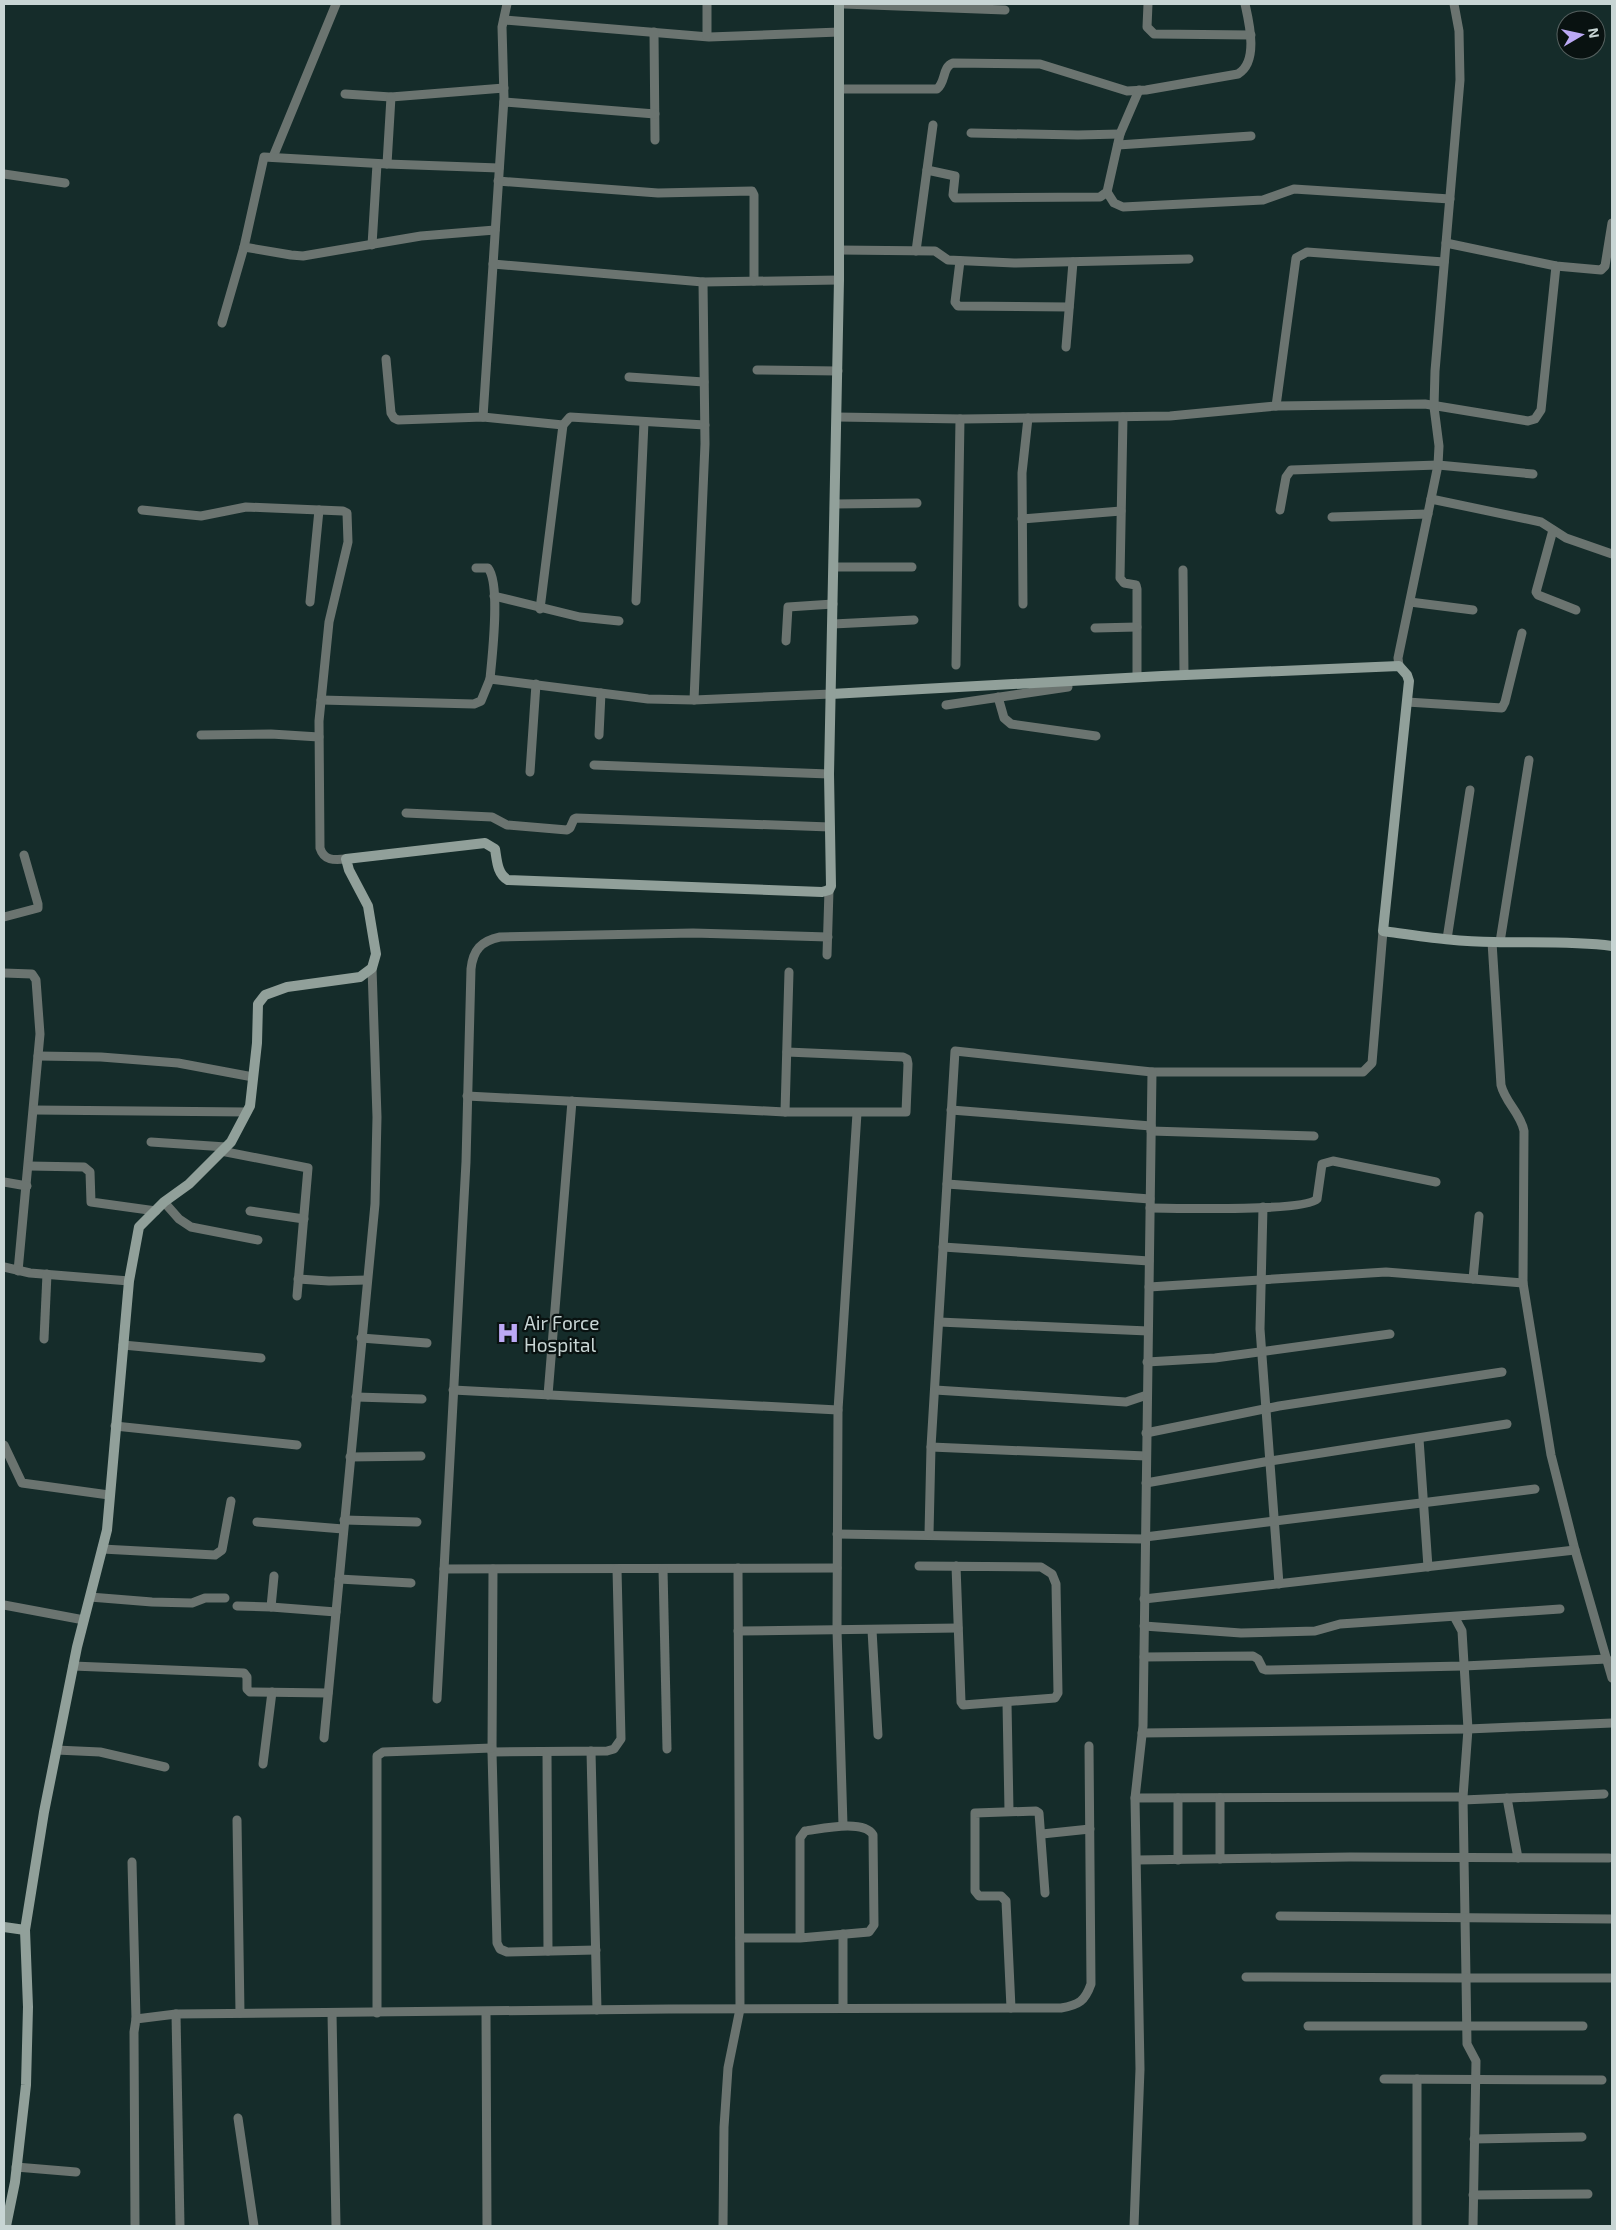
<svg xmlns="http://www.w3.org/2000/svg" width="1616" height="2230" font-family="'Exo 2',sans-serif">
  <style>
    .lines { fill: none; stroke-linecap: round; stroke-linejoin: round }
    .street { stroke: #6b7470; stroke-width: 9 }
    .secondary { stroke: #91a09a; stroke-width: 10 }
    .labels { text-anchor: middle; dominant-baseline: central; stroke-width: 4.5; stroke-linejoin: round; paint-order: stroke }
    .poi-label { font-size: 19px; fill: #c8d5d4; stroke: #091211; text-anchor: start }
  </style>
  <rect width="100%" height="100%" fill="#152c2a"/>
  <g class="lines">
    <g class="street">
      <polyline points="844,4 1005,10"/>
      <polyline points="1148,4 1147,27 1154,34 1251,35"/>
      <polyline points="504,20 709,37 839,32"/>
      <polyline points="654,32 655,140"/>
      <polyline points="707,36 707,4"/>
      <path d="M839,89H937C946,82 942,67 953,63L1040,64L1127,91L1146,90L1238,74C1259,62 1249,22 1245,4"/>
      <polyline points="345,94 391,97 504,88"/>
      <polyline points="504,102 655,114"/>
      <polyline points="971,133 1078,135 1120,134"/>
      <polyline points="1118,145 1251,136"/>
      <polyline points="273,157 336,4"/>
      <polyline points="387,164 391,97"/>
      <polyline points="927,170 955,176 953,195 955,198 1100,197 1107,192 1120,134 1139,90"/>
      <polyline points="4,174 65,183"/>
      <polyline points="498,181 658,193 752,191 754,195 754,281"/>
      <polyline points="1107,192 1114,203 1123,207 1263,200 1294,189 1450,199"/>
      <polyline points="1446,243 1556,266 1601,270 1605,266 1612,223"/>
      <polyline points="372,245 377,164"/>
      <polyline points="244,247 291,255 303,256 421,236 495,230"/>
      <polyline points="839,250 935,251 948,260 1014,263 1189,259"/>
      <polyline points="916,251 933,125"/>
      <polyline points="960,261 955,302 958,306 1069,307"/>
      <polyline points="493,264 703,282 839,280"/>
      <polyline points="222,323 244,247 264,157 387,164 499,168"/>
      <polyline points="1066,347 1073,262"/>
      <polyline points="386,359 391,413 394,418 398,420 483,417 563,425"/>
      <polyline points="757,370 838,371"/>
      <polyline points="629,377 704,382"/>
      <polyline points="1276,406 1296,258 1307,252 1444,262"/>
      <polyline points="483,417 504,98 502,27 507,4"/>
      <polyline points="837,417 963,419 1170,416 1276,406 1425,404 1528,421 1535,419 1541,410 1556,266"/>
      <polyline points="1123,417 1120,578 1124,583 1136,585 1137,589 1137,677"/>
      <polyline points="1431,499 1541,522 1566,538 1612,554"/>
      <polyline points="835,504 917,503"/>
      <path d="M142,510L201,516L246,507L343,511L347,513L348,542L329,622L319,721L320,848C324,861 334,860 346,859"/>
      <polyline points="1280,510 1286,477 1291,470 1438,465 1533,474"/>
      <polyline points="1332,517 1428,514"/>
      <polyline points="1022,519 1121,511"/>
      <polyline points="1553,530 1536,592 1538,595 1576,610"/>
      <polyline points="834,567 912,567"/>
      <path d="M476,568H488C501,584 492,657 490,679"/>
      <polyline points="1183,570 1184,675"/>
      <polyline points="494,596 580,617 619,621"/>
      <polyline points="636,601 644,422"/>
      <polyline points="310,602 319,510"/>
      <polyline points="1410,602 1473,610"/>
      <polyline points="1023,604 1022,473 1028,418"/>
      <polyline points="540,609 563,425 570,417 705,425"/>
      <polyline points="833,624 914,620"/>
      <polyline points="1095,628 1137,627"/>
      <polyline points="786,641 788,607 833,604"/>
      <polyline points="956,665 960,419"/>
      <polyline points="1399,666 1398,658 1438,465 1439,446 1434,407 1435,371 1460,80 1459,31 1454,4"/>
      <polyline points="998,697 1004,718 1011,724 1096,736"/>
      <polyline points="321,700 474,704 481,701 490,679 648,699 694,700 831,694"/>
      <polyline points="694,700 705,444 703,282"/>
      <polyline points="1407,702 1502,708 1505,702 1522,633"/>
      <polyline points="946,705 1068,687"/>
      <polyline points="201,735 271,734 319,737"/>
      <polyline points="599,735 601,693"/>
      <polyline points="594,765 829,774"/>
      <polyline points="530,772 536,684"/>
      <polyline points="406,813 492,817 507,825 567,830 570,828 574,819 576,818 830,827"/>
      <polyline points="4,917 38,908 38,904 24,855"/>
      <polyline points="1447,939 1470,790"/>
      <path d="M1492,942L1501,1085C1505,1102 1521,1114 1524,1131L1523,1283L1551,1455L1575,1550L1612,1678"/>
      <polyline points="1500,942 1529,760"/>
      <polyline points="827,955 829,890"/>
      <polyline points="4,973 32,974 36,980 40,1034 18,1271"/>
      <polyline points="38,1056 101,1057 178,1063 253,1077"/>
      <polyline points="467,1096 785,1112 906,1112 908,1064 907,1059 903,1057 787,1052"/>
      <polyline points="34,1110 247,1112"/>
      <polyline points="951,1110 1151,1126"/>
      <polyline points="785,1112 789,972"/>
      <polyline points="1151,1131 1314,1136"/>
      <polyline points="151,1142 226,1147"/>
      <polyline points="221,1151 308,1168 297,1296"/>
      <polyline points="29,1166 84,1167 90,1172 91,1202 156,1211"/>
      <polyline points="4,1182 27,1186"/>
      <polyline points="947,1184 1150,1199"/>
      <polyline points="164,1202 179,1219 191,1227 258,1240"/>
      <polyline points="1263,1207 1260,1329 1279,1584"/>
      <path d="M1150,1208C1174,1208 1305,1212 1317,1199L1322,1164L1333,1161L1436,1182"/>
      <polyline points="250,1211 304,1219"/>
      <polyline points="943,1247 1149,1261"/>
      <polyline points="4,1267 30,1273 129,1281"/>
      <polyline points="298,1279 329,1281 367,1280"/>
      <polyline points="1473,1279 1479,1216"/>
      <polyline points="1149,1287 1386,1272 1523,1283"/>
      <polyline points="939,1322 1148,1331"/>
      <polyline points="361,1338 427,1343"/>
      <polyline points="44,1339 47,1274"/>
      <polyline points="123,1345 261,1358"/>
      <polyline points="1147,1362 1215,1358 1390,1334"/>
      <polyline points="453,1390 838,1410"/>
      <polyline points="935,1390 1126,1402 1147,1395"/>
      <polyline points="548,1395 572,1101"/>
      <polyline points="356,1397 422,1399"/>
      <polyline points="115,1426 297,1445"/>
      <polyline points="1146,1433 1279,1406 1502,1372"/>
      <polyline points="1419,1439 1428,1567"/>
      <polyline points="4,1445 22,1483 109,1495"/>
      <polyline points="931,1447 1146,1456"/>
      <polyline points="350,1457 421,1456"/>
      <polyline points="1146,1483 1270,1461 1507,1424"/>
      <polyline points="344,1520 417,1522"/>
      <polyline points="257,1522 343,1529"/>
      <polyline points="837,1534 1145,1539"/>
      <polyline points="929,1534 931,1447 955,1051 1152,1072 1363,1072 1372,1063 1383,931"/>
      <polyline points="1145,1537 1535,1489"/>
      <polyline points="102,1549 215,1555 222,1550 231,1501"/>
      <polyline points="919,1566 1041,1567 1052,1574 1056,1584 1058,1693 1055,1698 963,1705 961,1702 956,1566"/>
      <polyline points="444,1569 837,1568"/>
      <polyline points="493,1569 492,1752 497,1943 500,1949 507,1952 596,1950"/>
      <polyline points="663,1569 667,1749"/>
      <polyline points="339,1579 411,1583"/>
      <polyline points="90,1597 152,1602 192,1603 205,1598 225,1598"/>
      <polyline points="1144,1599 1575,1550"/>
      <polyline points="4,1605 84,1620"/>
      <polyline points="237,1606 271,1607 336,1612"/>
      <polyline points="271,1607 274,1576"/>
      <polyline points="1455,1618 1462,1631 1468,1729 1463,1797 1466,1978 1612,1978"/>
      <polyline points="1144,1626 1241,1633 1315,1631 1340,1624 1560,1609"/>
      <polyline points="872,1630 878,1735"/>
      <polyline points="738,1631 958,1628"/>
      <polyline points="1144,1657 1253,1656 1258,1659 1263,1669 1266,1670 1464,1666 1607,1659"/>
      <polyline points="73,1666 244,1673 247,1677 247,1689 250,1692 328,1693"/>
      <path d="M437,1699L466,1162L471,969C473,950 481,941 500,937L693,933L828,937"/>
      <polyline points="1007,1703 1009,1811"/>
      <polyline points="1142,1733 1468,1729 1612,1723"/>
      <polyline points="324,1738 375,1204 377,1117 372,968"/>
      <polyline points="56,1750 100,1752 165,1767"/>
      <polyline points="591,1751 597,2010"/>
      <polyline points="492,1752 607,1751 614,1749 621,1739 617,1569"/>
      <polyline points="547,1752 548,1951"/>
      <polyline points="263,1764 272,1692"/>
      <polyline points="1135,1798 1463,1797"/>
      <polyline points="1178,1798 1178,1860"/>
      <polyline points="1220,1798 1220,1859"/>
      <polyline points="1507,1798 1518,1858"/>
      <polyline points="1463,1800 1604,1794"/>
      <polyline points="237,1820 240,2013"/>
      <polyline points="843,1825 837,1630 838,1410 857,1113"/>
      <polyline points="1042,1834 1090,1829"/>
      <polyline points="1137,1860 1350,1857 1609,1858"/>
      <polyline points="132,1862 136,2019"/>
      <polyline points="1280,1916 1612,1919"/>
      <path d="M740,1938H800L869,1932L874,1925L873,1835C864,1819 821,1829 805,1831L800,1838V1938"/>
      <polyline points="1246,1977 1466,1978 1467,2044 1476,2061 1473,2226"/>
      <polyline points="843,2008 843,1934"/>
      <polyline points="1011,2008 1006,1901 1001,1896 979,1896 975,1891 975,1813 1036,1811 1039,1813 1045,1893"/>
      <polyline points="486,2012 487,2226"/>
      <polyline points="332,2013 336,2226"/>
      <polyline points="377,2013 377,1756 383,1752 492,1748"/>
      <polyline points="176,2014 180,2226"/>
      <polyline points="1308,2026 1583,2026"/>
      <polyline points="1384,2079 1602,2080"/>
      <polyline points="238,2118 254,2226"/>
      <polyline points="1474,2139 1582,2137"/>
      <polyline points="16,2167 76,2172"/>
      <polyline points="1473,2195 1588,2194"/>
      <path d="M135,2226L134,2032L136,2019L176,2014L669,2009L1061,2008C1079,2005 1085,2001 1091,1984L1089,1746"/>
      <polyline points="723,2226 724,2127 728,2068 740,2009 738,1568"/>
      <polyline points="1134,2226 1140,2069 1135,1798 1143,1726 1152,1072"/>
      <polyline points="1417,2226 1417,2079"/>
    </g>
    <g class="secondary">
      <path d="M831,694L1162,676L1399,666L1407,675L1409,681L1383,931C1420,936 1457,942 1494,942C1533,943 1573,941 1612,946"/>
      <polyline points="4,1927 25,1930"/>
      <path d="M6,2226L15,2182L26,2085L28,2007L25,1930L44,1812L77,1647L107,1530L129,1281L139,1227L164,1202L189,1184L231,1142L250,1106L257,1043L258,1004L265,995L287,987L360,977L372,968L376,954L368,906L349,870L346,859L485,843L495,849C497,860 497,874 508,880L822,892L829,890L831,886L829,774L839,280V4"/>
    </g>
  </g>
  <defs>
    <symbol id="hospital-bare" viewBox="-9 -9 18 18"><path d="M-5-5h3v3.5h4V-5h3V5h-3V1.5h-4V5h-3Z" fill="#bca9f5" stroke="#091211" stroke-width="2.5" paint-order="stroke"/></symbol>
  </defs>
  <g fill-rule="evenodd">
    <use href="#hospital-bare" x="492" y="1317" width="32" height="32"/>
  </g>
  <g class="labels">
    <g class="poi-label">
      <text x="524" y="1322">Air Force<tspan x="524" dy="22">Hospital</tspan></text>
    </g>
  </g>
  <rect width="1616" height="2230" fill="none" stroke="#c8d5d4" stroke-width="10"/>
  <g transform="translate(1581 35) rotate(81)"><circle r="24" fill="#091211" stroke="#55605f"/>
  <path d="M0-4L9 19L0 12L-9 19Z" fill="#bca9f5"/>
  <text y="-8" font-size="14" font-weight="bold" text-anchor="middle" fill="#c8d5d4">N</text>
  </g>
</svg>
